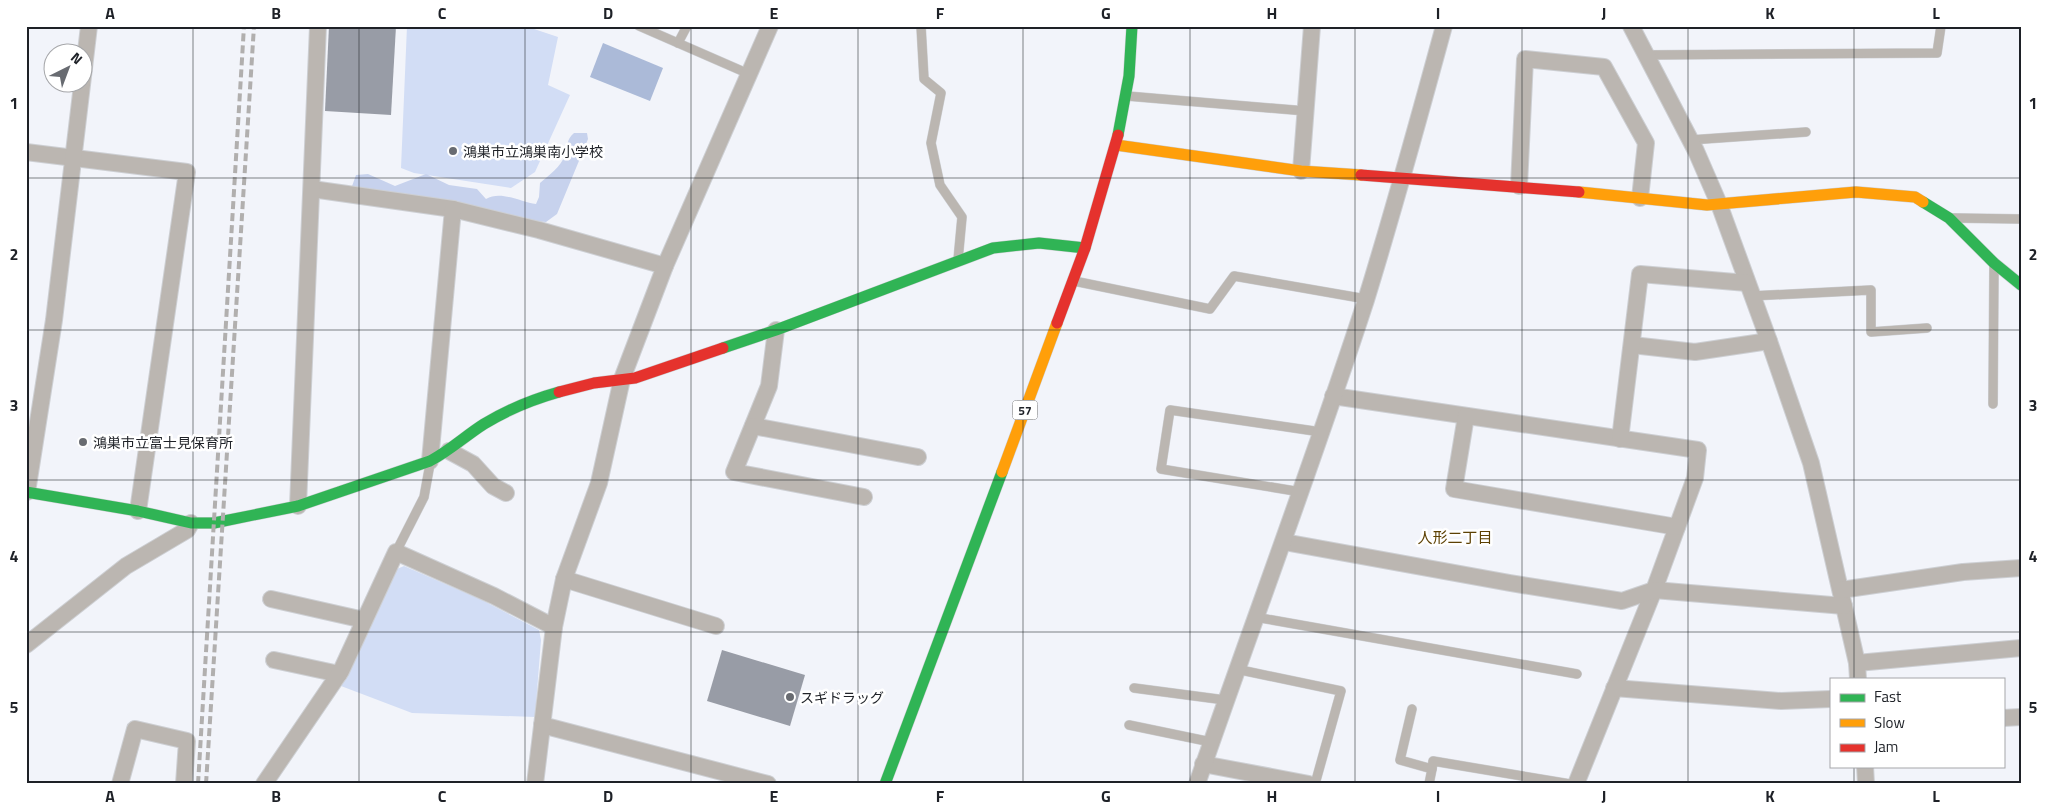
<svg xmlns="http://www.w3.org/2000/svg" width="2047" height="810" font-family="'Titillium Web','Noto Sans JP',sans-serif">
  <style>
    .green { fill: #d2ddf5 }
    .forest { fill: #c7d2ed }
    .water { fill: #abbad8 }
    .building { fill: #989ca6 }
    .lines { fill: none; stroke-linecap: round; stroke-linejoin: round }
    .lane-casing { stroke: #cdcfd3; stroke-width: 10 }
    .street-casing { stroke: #cdcfd3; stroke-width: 18 }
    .fast-casing { stroke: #cdcfd3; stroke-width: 12 }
    .slow-casing { stroke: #cdcfd3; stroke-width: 12 }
    .jam-casing { stroke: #cdcfd3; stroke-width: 12 }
    .lane { stroke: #bbb6b1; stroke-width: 9 }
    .street { stroke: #bbb6b1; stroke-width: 16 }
    .fast { stroke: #30b455; stroke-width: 11 }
    .slow { stroke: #ff9f0a; stroke-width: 11 }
    .jam { stroke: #e5322d; stroke-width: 11 }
    .rail { stroke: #b1afae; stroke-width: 4; stroke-dasharray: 8 4; stroke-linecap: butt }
    .grid { fill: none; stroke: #1e2127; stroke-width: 1; stroke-opacity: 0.55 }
    .poi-dot { fill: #686b71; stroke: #fff; stroke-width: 2 }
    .labels { text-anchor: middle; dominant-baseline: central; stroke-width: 5; stroke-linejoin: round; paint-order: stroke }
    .shield { fill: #fff; stroke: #626468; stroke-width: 1 }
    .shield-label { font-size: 12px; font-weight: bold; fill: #1e2127 }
    .poi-label { font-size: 14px; fill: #1e2127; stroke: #fff; text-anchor: start }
    .neighbourhood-label { font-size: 15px; fill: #5d4104; stroke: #fff }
    .neatline { fill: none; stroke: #1e2127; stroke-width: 2 }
    .grid-label { font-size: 16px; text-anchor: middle; font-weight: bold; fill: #1e2127 }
  </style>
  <rect width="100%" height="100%" fill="#f2f4fa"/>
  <g class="green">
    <polygon points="407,26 525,26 558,37 548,85 570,95 535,172 511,188 414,173 401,168"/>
    <polygon points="404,566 482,600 539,630 541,640 535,717 412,713 341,686 397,569"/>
  </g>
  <path class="forest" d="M574,133H587L588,139L557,214L546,222L514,219L351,189L356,175L368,174L395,186L426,174L449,185L477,189L486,199C501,190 520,202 536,204L539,197L540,183C549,175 561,167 565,155C568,145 566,140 574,133Z"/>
  <polygon class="water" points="603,43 663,68 650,101 590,77"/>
  <g class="building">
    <polygon points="329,26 396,26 391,115 325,111"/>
    <polygon points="722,650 805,675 790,726 707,701"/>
  </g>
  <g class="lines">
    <defs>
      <g id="lane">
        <polyline points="639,26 749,74"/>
        <polyline points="921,26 924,79 941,93 931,143 940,185 962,217 958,260"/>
        <polyline points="678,43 687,26"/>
        <polyline points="1646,55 1937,53 1941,26"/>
        <polyline points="1127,96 1306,111"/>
        <polyline points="1690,140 1806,132"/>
        <polyline points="1954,218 2021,219"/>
        <polyline points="1074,281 1210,309 1234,276 1366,299"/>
        <polyline points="1751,296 1871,290 1871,332 1927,328"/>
        <polyline points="1993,404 1994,267"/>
        <polyline points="1301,492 1161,469 1170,410 1321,432"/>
        <polyline points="396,552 424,497 430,464"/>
        <polyline points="1255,617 1577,674"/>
        <polyline points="1236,669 1341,691 1315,784"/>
        <polyline points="1134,688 1225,700"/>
        <polyline points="1412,709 1400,760 1432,769 1429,784"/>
        <polyline points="1129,725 1211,742"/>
        <polyline points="1432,769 1433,761 1570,784"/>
      </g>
      <g id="street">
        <polyline points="1631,26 1696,151 1719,204 1769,341 1811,463 1857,663 1858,679"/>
        <polyline points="26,152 187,172 138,511"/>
        <polyline points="1301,171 1312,26"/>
        <polyline points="1519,186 1525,59 1604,67 1646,143 1640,198"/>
        <polyline points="312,189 453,209 539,230 665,266"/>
        <polyline points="776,330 769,386 734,472 864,497"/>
        <polyline points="1632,345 1695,352 1769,341"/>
        <polyline points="1333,396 1698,450 1695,478 1654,590 1576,784"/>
        <polyline points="1466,416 1454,489 1677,527"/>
        <polyline points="753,426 918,457"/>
        <polyline points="1620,439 1640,274 1747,283"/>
        <polyline points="449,451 473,464 493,486 506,493"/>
        <polyline points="430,461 453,209"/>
        <polyline points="27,492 54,320 89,26"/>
        <polyline points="298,506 318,26"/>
        <polyline points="1284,542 1510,583 1622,601 1654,590 1844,606"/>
        <polyline points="564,579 716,626"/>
        <polyline points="1841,590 1963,572 2021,568"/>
        <polyline points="271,599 364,620"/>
        <polyline points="26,645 126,566 187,530 191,523"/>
        <polyline points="274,660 339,674"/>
        <polyline points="1857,663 2021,648"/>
        <polyline points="1614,688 1781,701 1831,699"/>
        <polyline points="2003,718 2021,717"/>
        <polyline points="542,725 768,784"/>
        <polyline points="1203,764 1309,784"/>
        <polyline points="1865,766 1866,784"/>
        <polyline points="120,784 135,729 187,741 184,784"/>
        <polyline points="264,784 341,671 396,552 494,596 554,627"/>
        <polyline points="535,784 554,627 564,579 599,483 622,379 665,266 770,26"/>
        <path d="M1197,784C1253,622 1313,463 1366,300C1394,209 1419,118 1444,26"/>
      </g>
      <g id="fast">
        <polyline points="1118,135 1129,76 1132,26"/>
        <polyline points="1923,202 1949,218 1994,263 2021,285"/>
        <polyline points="723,348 776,330 993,248 1039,243 1085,248"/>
        <path d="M26,492L138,511L191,523H214L298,506L430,461C451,450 465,436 484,424C507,410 534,399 559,392"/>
        <polyline points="885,784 1002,472"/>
      </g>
      <g id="slow">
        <polyline points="1116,145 1301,171 1361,175"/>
        <polyline points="1579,192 1707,205 1856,192 1915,197 1923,202"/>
        <polyline points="1002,472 1057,323"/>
      </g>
      <g id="jam">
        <polyline points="1361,175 1579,192"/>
        <polyline points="1057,323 1085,248 1118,135"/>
        <polyline points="559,392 594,383 635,378 723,348"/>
      </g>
    </defs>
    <use href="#lane" class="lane-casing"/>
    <use href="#street" class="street-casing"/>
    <use href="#fast" class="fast-casing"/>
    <use href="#slow" class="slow-casing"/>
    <use href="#jam" class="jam-casing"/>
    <use href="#lane" class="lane"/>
    <use href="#street" class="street"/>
    <use href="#fast" class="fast"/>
    <use href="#slow" class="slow"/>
    <use href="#jam" class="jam"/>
    <g class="rail">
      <polyline points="198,784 244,26"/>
      <polyline points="206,784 254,26"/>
    </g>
  </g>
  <path class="grid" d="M193,26V784M359,26V784M525,26V784M691,26V784M858,26V784M1023,26V784M1190,26V784M1355,26V784M1522,26V784M1688,26V784M1854,26V679M26,178H2021M26,330H2021M26,480H2021M26,632H2021M1854,766V784"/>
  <g class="poi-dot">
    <circle cx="453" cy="151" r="5"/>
    <circle cx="83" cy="442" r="5"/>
    <circle cx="790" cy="697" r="5"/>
  </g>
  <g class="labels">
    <rect class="shield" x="1012.5" y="400.5" width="25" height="19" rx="4"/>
    <g class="shield-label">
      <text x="1025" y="410">57</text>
    </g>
    <g class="poi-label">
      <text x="463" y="151">鴻巣市立鴻巣南小学校</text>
      <text x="93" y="442">鴻巣市立富士見保育所</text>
      <text x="800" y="697">スギドラッグ</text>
    </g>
    <g class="neighbourhood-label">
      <text x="1455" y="537">人形二丁目</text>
    </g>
  </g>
  <rect width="2047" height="810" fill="none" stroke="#ffffff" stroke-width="55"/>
  <rect x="1830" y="678" width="175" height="90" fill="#ffffff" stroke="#a5a6a9"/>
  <rect x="1840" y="694" width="25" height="8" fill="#30b455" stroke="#a5a6a9"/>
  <text x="1874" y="702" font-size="15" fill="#1e2127">Fast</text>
  <rect x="1840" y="719" width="25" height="8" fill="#ff9f0a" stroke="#a5a6a9"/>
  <text x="1874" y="728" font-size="15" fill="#1e2127">Slow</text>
  <rect x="1840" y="744" width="25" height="8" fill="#e5322d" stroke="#a5a6a9"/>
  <text x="1874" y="752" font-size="15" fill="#1e2127">Jam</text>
  <g transform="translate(68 68) rotate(42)"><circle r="24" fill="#ffffff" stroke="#a5a6a9"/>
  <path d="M0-4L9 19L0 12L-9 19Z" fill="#686b71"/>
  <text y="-8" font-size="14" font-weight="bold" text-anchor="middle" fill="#1e2127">N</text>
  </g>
  <rect x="28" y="28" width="1992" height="754" class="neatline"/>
  <g class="grid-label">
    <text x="110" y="19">A</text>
    <text x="276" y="19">B</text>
    <text x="442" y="19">C</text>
    <text x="608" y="19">D</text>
    <text x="774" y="19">E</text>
    <text x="940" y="19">F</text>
    <text x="1106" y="19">G</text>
    <text x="1272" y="19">H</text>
    <text x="1438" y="19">I</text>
    <text x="1604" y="19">J</text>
    <text x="1770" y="19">K</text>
    <text x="1936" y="19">L</text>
    <text x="14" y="109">1</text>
    <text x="2033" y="109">1</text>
    <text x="14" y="260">2</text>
    <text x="2033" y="260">2</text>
    <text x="14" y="411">3</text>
    <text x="2033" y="411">3</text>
    <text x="14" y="562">4</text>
    <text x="2033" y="562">4</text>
    <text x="14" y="713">5</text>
    <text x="2033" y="713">5</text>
    <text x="110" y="802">A</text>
    <text x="276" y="802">B</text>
    <text x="442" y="802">C</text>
    <text x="608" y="802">D</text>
    <text x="774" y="802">E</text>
    <text x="940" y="802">F</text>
    <text x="1106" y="802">G</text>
    <text x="1272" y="802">H</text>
    <text x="1438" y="802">I</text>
    <text x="1604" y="802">J</text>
    <text x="1770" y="802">K</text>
    <text x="1936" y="802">L</text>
  </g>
</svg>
